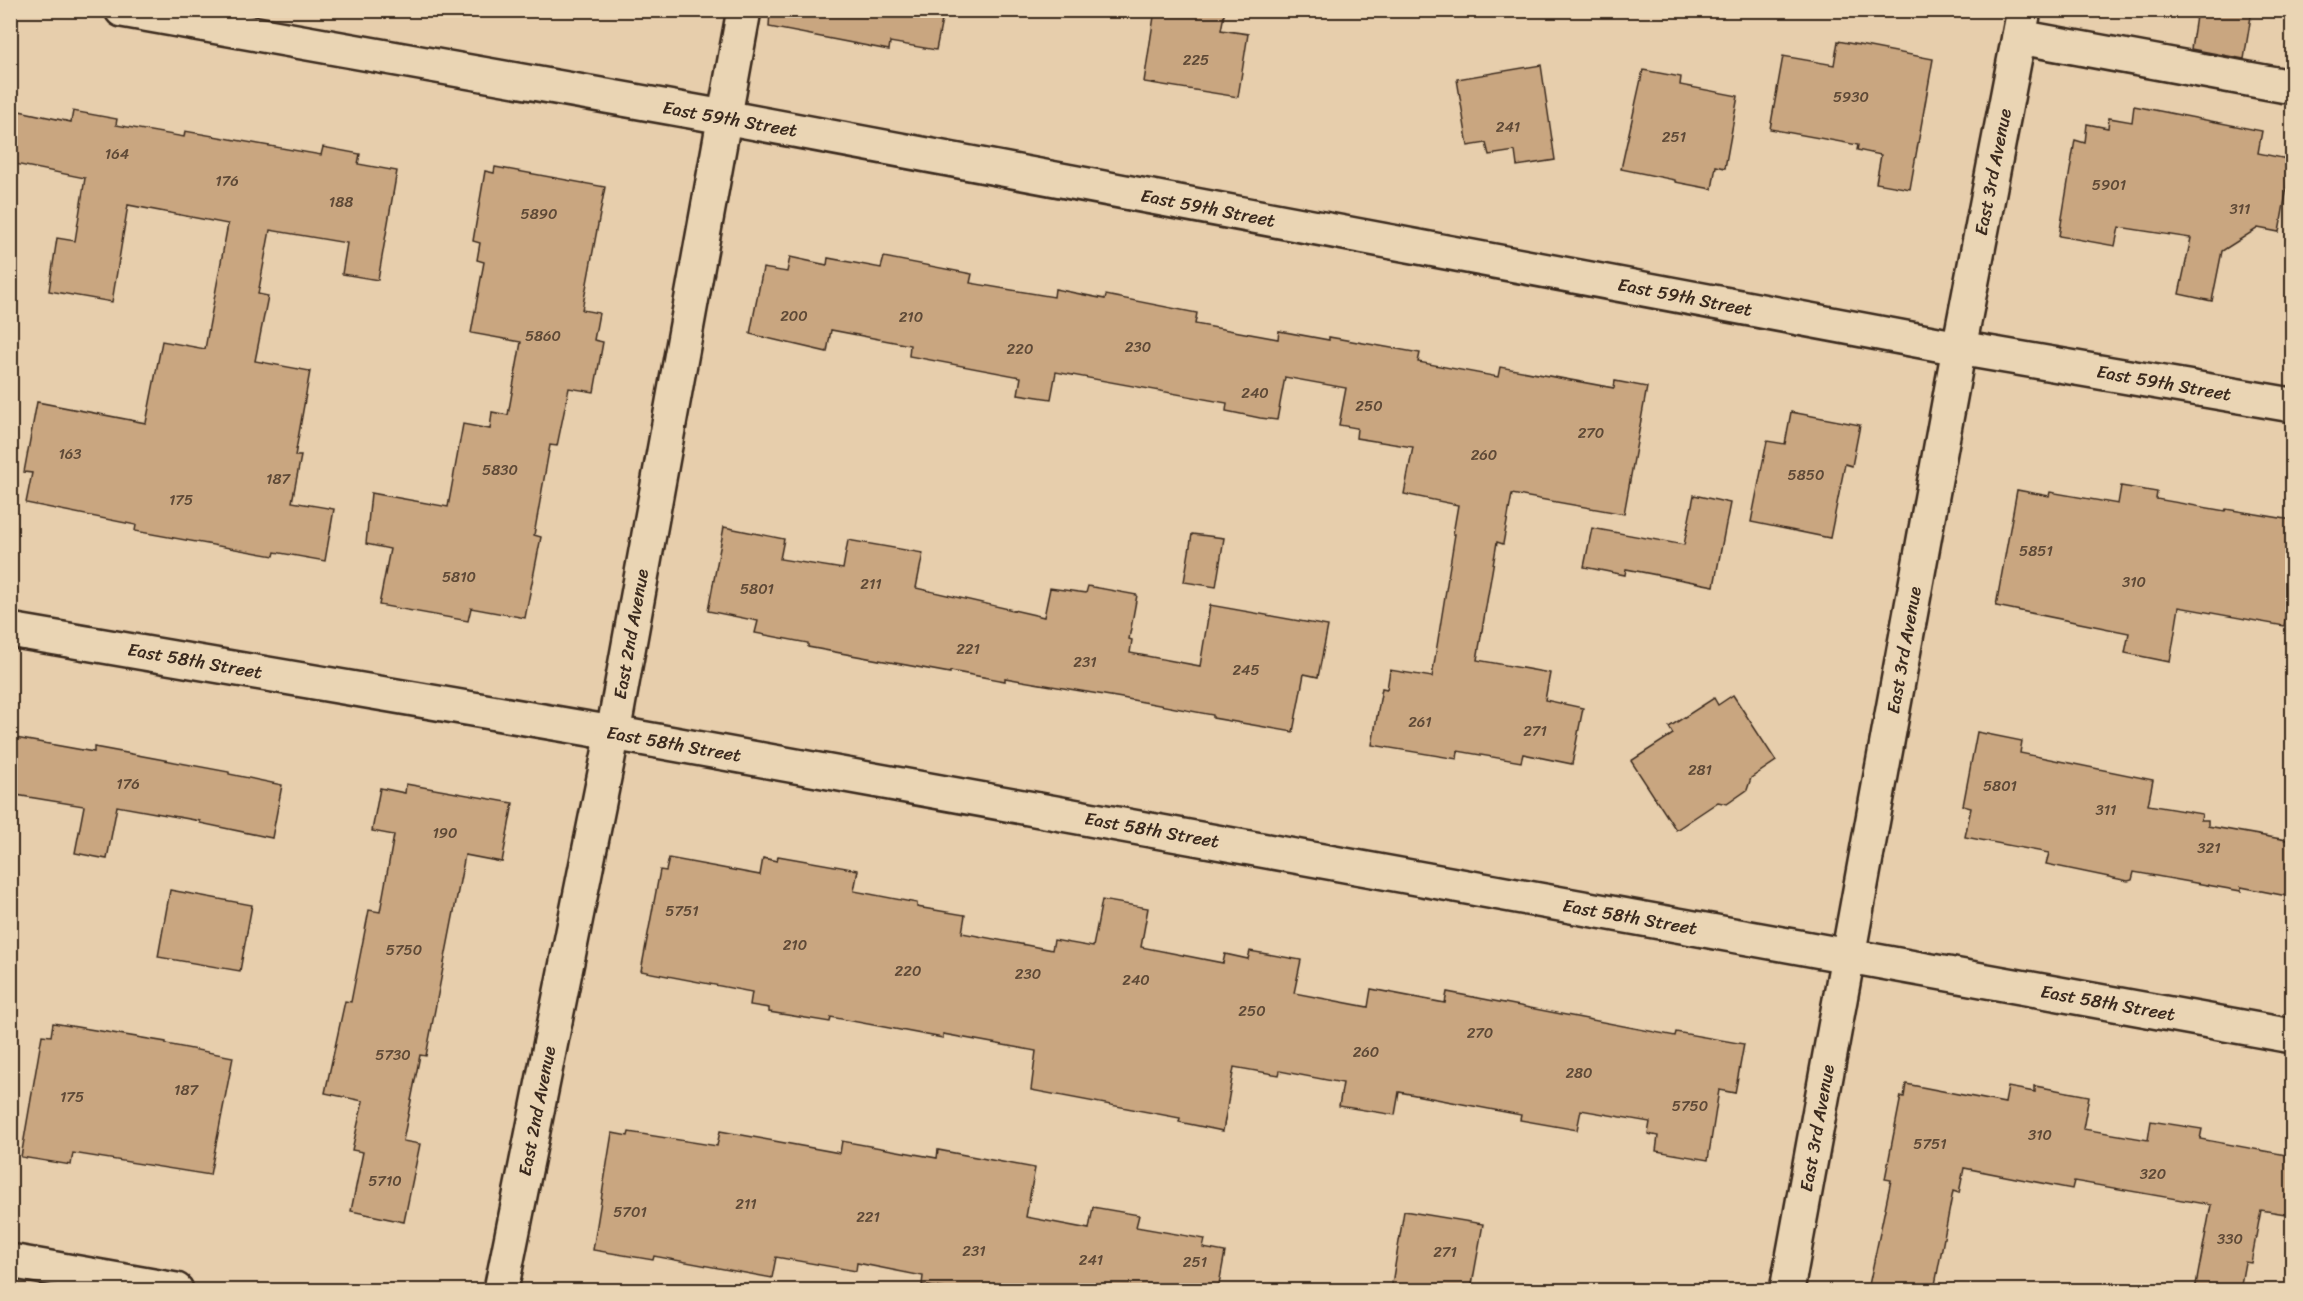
<svg xmlns="http://www.w3.org/2000/svg" width="2303" height="1301" font-family="Sriracha,sans-serif">
  <style>
    .building { fill: #c9a680; stroke: #3b2a1e; stroke-width: 1.5 }
    .lines { fill: none; stroke-linecap: round; stroke-linejoin: round }
    .minor-casing { stroke: #3b2a1e; stroke-width: 38 }
    .minor { stroke: #ead5b4; stroke-width: 33 }
    .labels { text-anchor: middle; dominant-baseline: central; stroke-width: 6; stroke-linejoin: round; paint-order: stroke }
    .number-label { font-size: 15px; fill: #5e4936 }
    .street-label { font-size: 18px; fill: #3b2a1e; stroke: #ead5b4 }
  </style>
  <rect width="100%" height="100%" fill="#e7ceac"/>
  <filter id="ink" filterUnits="userSpaceOnUse"><feTurbulence type="fractalNoise" baseFrequency=".0167" numOctaves="2"/><feDisplacementMap in="SourceGraphic" scale="12" xChannelSelector="R" yChannelSelector="G"/><feConvolveMatrix kernelMatrix="1 2 1 2 8 2 1 2 1" color-interpolation-filters="sRGB"/></filter>
  <g filter="url(#ink)">
    <g class="building">
      <polygon points="770,10 944,10 936,50 890,42 889,50 769,27"/>
      <polygon points="1155,10 1225,10 1221,30 1248,34 1238,97 1144,82"/>
      <polygon points="2197,10 2252,10 2244,59 2191,49"/>
      <polygon points="1838,41 1933,59 1910,189 1876,183 1881,155 1857,150 1858,145 1770,129 1783,56 1834,65"/>
      <polygon points="1541,65 1555,160 1517,166 1515,151 1489,155 1486,143 1468,146 1457,79"/>
      <polygon points="1643,70 1681,77 1680,85 1738,96 1725,168 1716,166 1712,189 1675,182 1675,180 1621,169"/>
      <polygon points="2134,106 2262,131 2258,153 2292,160 2279,232 2258,228 2222,251 2212,301 2179,294 2191,238 2119,227 2115,246 2059,236 2075,140 2085,143 2087,124 2108,128 2109,118 2132,122"/>
      <polygon points="10,109 71,122 73,111 117,119 116,125 184,137 185,131 321,155 323,147 360,154 358,164 397,171 378,280 342,274 347,243 270,230 258,294 268,296 255,361 310,371 295,456 301,456 292,502 334,509 325,561 275,552 274,556 135,531 136,525 26,503 32,473 24,472 37,402 146,423 162,341 205,349 228,224 128,205 112,302 49,291 57,238 75,241 85,178 10,163"/>
      <polygon points="495,167 605,187 582,310 599,313 594,340 603,342 594,392 569,388 557,446 550,445 534,535 541,537 525,618 471,608 468,621 379,605 390,549 366,544 371,493 448,507 463,424 490,429 492,412 508,415 521,342 471,333 484,262 477,260 480,243 473,241 485,171 494,173"/>
      <polygon points="790,257 827,265 828,258 881,268 884,257 972,274 970,283 1054,297 1055,289 1105,299 1106,295 1197,313 1195,324 1278,339 1279,331 1329,340 1329,337 1420,353 1418,362 1498,377 1500,367 1614,388 1615,381 1647,387 1624,514 1512,494 1503,544 1497,542 1477,660 1550,673 1545,700 1583,708 1572,764 1523,754 1521,762 1458,751 1457,759 1372,745 1382,688 1387,689 1390,670 1432,677 1455,534 1453,534 1458,505 1404,494 1413,447 1356,438 1357,428 1339,425 1346,388 1285,377 1277,420 1260,418 1226,411 1227,403 1056,372 1051,399 1018,394 1021,377 909,356 910,345 831,330 827,352 750,334 763,268 787,272"/>
      <polygon points="1791,412 1860,425 1852,466 1845,464 1830,538 1751,522 1767,441 1785,444"/>
      <polygon points="2121,486 2157,492 2156,499 2225,511 2226,509 2292,520 2292,578 2284,626 2179,607 2170,662 2125,653 2129,633 1996,606 2017,490 2049,496 2050,492 2118,504"/>
      <polygon points="1694,495 1730,503 1714,586 1626,569 1625,575 1584,567 1592,528 1684,545"/>
      <polygon points="724,527 784,539 780,559 843,569 848,540 923,553 916,588 1044,617 1050,588 1086,593 1088,586 1137,595 1129,639 1132,640 1130,653 1200,666 1210,605 1328,626 1318,677 1304,674 1293,732 1213,718 1213,715 1122,698 1005,678 1005,681 950,671 950,673 808,647 808,643 755,633 758,621 708,611"/>
      <polygon points="1192,534 1224,538 1216,587 1184,582"/>
      <polygon points="1733,695 1776,761 1751,778 1747,790 1727,804 1718,802 1676,830 1631,761 1673,734 1669,727 1714,698 1718,705"/>
      <polygon points="1977,732 2022,741 2020,753 2153,780 2148,805 2202,814 2201,820 2208,820 2208,826 2292,841 2292,897 2241,887 2241,891 2134,872 2132,880 2128,881 2046,864 2049,853 1965,837 1971,808 1963,806"/>
      <polygon points="10,737 94,752 94,747 229,772 229,774 282,785 272,838 200,823 200,821 117,806 107,859 75,853 84,806 10,794"/>
      <polygon points="406,784 513,803 502,862 465,855 426,1056 420,1055 403,1141 420,1144 404,1222 351,1211 363,1152 352,1150 363,1101 325,1093 345,1001 351,1002 369,910 380,912 394,835 372,831 380,788 405,793"/>
      <polygon points="778,856 858,870 854,891 917,903 917,907 965,915 962,933 1052,950 1054,940 1093,947 1102,900 1148,908 1141,947 1223,963 1225,954 1248,959 1250,951 1301,960 1294,993 1368,1007 1371,989 1445,1003 1447,992 1675,1036 1676,1032 1744,1044 1735,1093 1719,1090 1708,1160 1656,1151 1658,1136 1648,1134 1650,1122 1581,1110 1577,1130 1520,1120 1521,1115 1399,1092 1395,1115 1339,1106 1343,1083 1280,1071 1279,1075 1234,1067 1223,1131 1179,1122 1180,1118 1031,1090 1036,1051 943,1034 943,1038 831,1017 830,1022 769,1012 769,1008 750,1005 752,992 641,971 660,870 666,871 669,858 760,875 763,858 777,861"/>
      <polygon points="170,890 252,905 240,971 158,957"/>
      <polygon points="53,1023 166,1042 166,1044 233,1057 210,1175 73,1153 71,1165 21,1157 42,1035 51,1036"/>
      <polygon points="1906,1084 2005,1103 2008,1087 2035,1092 2035,1086 2089,1096 2083,1129 2148,1140 2151,1121 2202,1129 2200,1139 2292,1156 2292,1215 2261,1210 2251,1263 2245,1262 2240,1290 2195,1290 2211,1205 2074,1181 2072,1189 1964,1168 1959,1193 1953,1191 1934,1290 1868,1290 1891,1180 1885,1179 1901,1096 1904,1097"/>
      <polygon points="720,1131 840,1153 842,1141 937,1158 938,1150 1035,1168 1026,1217 1089,1229 1093,1207 1139,1215 1136,1227 1205,1239 1203,1248 1225,1252 1218,1290 953,1290 922,1285 923,1276 857,1263 856,1271 776,1257 772,1278 654,1256 653,1260 593,1250 612,1133 628,1136 629,1132 717,1146"/>
      <polygon points="1404,1211 1483,1224 1471,1290 1391,1290"/>
    </g>
    <g class="lines">
      <defs>
        <g id="minor">
          <polyline points="122,10 724,117 1959,348 2292,405"/>
          <polyline points="2019,37 2292,87"/>
          <polyline points="10,630 613,733 2292,1036"/>
          <polyline points="10,1261 176,1290"/>
          <polyline points="501,1290 613,733 744,10"/>
          <polyline points="1787,1290 1959,348 2024,10"/>
        </g>
      </defs>
      <use href="#minor" class="minor-casing"/>
      <use href="#minor" class="minor"/>
    </g>
  </g>
  <g class="labels">
    <g class="number-label">
      <text x="1196" y="60">225</text>
      <text x="1851" y="97">5930</text>
      <text x="1508" y="127">241</text>
      <text x="1674" y="137">251</text>
      <text x="117" y="154">164</text>
      <text x="227" y="181">176</text>
      <text x="2109" y="185">5901</text>
      <text x="341" y="202">188</text>
      <text x="2240" y="209">311</text>
      <text x="539" y="214">5890</text>
      <text x="794" y="316">200</text>
      <text x="911" y="317">210</text>
      <text x="543" y="336">5860</text>
      <text x="1138" y="347">230</text>
      <text x="1020" y="349">220</text>
      <text x="1255" y="393">240</text>
      <text x="1369" y="406">250</text>
      <text x="1591" y="433">270</text>
      <text x="70" y="454">163</text>
      <text x="1484" y="455">260</text>
      <text x="500" y="470">5830</text>
      <text x="1806" y="475">5850</text>
      <text x="278" y="479">187</text>
      <text x="181" y="500">175</text>
      <text x="2036" y="551">5851</text>
      <text x="459" y="577">5810</text>
      <text x="2134" y="582">310</text>
      <text x="871" y="584">211</text>
      <text x="757" y="589">5801</text>
      <text x="968" y="649">221</text>
      <text x="1085" y="662">231</text>
      <text x="1246" y="670">245</text>
      <text x="1420" y="722">261</text>
      <text x="1535" y="731">271</text>
      <text x="1700" y="770">281</text>
      <text x="128" y="784">176</text>
      <text x="2000" y="786">5801</text>
      <text x="2106" y="810">311</text>
      <text x="445" y="833">190</text>
      <text x="2209" y="848">321</text>
      <text x="682" y="911">5751</text>
      <text x="795" y="945">210</text>
      <text x="404" y="950">5750</text>
      <text x="908" y="971">220</text>
      <text x="1028" y="974">230</text>
      <text x="1136" y="980">240</text>
      <text x="1252" y="1011">250</text>
      <text x="1480" y="1033">270</text>
      <text x="1366" y="1052">260</text>
      <text x="393" y="1055">5730</text>
      <text x="1579" y="1073">280</text>
      <text x="186" y="1090">187</text>
      <text x="72" y="1097">175</text>
      <text x="1690" y="1106">5750</text>
      <text x="2040" y="1135">310</text>
      <text x="1930" y="1144">5751</text>
      <text x="2153" y="1174">320</text>
      <text x="385" y="1181">5710</text>
      <text x="746" y="1204">211</text>
      <text x="630" y="1212">5701</text>
      <text x="868" y="1217">221</text>
      <text x="2230" y="1239">330</text>
      <text x="974" y="1251">231</text>
      <text x="1445" y="1252">271</text>
      <text x="1091" y="1260">241</text>
      <text x="1195" y="1262">251</text>
    </g>
    <g class="street-label">
      <text transform="translate(730 119) rotate(10)">East 59th Street</text>
      <text transform="translate(1993 172) rotate(-79)">East 3rd Avenue</text>
      <text transform="translate(1208 208) rotate(11)">East 59th Street</text>
      <text transform="translate(1685 297) rotate(11)">East 59th Street</text>
      <text transform="translate(2164 383) rotate(10)">East 59th Street</text>
      <text transform="translate(631 634) rotate(-80)">East 2nd Avenue</text>
      <text transform="translate(1904 650) rotate(-80)">East 3rd Avenue</text>
      <text transform="translate(195 661) rotate(10)">East 58th Street</text>
      <text transform="translate(674 744) rotate(10)">East 58th Street</text>
      <text transform="translate(1152 830) rotate(10)">East 58th Street</text>
      <text transform="translate(1630 917) rotate(10)">East 58th Street</text>
      <text transform="translate(2108 1003) rotate(10)">East 58th Street</text>
      <text transform="translate(537 1111) rotate(-79)">East 2nd Avenue</text>
      <text transform="translate(1817 1128) rotate(-80)">East 3rd Avenue</text>
    </g>
  </g>
  <rect width="2303" height="1301" fill="none" stroke="#ead5b4" stroke-width="36"/>
  <rect x="18" y="18" width="2267" height="1265" fill="none" stroke="#3b2a1e" stroke-width="2" filter="url(#ink)"/>
</svg>
